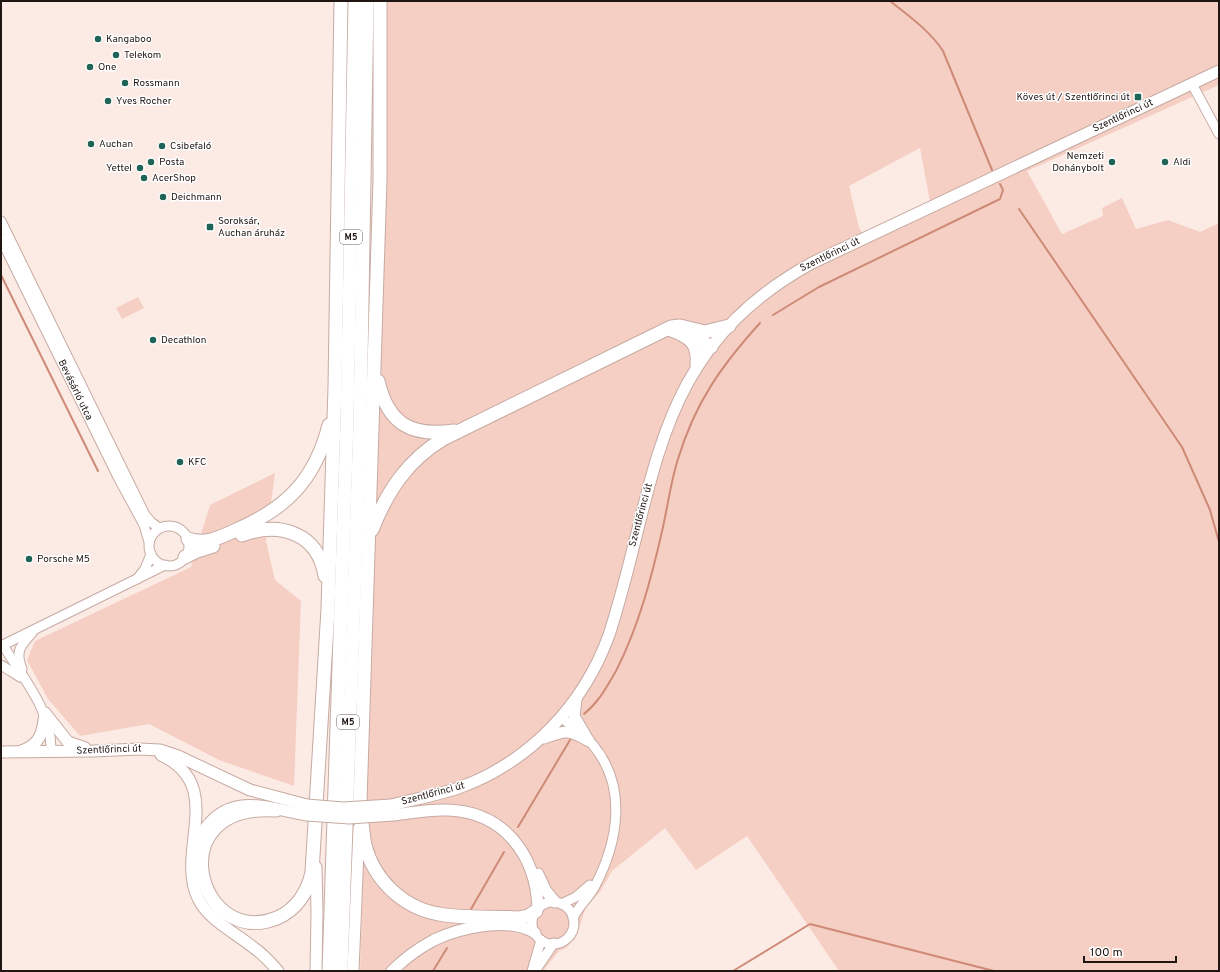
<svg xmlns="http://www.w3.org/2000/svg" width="1220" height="972" font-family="Overpass,sans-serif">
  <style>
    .green { fill: #f6cfc4; fill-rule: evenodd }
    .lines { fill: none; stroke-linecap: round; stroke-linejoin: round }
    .stream { stroke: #ce8a76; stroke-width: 2 }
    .minor-casing { stroke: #c6aaa2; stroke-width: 11 }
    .major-casing { stroke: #c6aaa2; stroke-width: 13 }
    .highway-casing { stroke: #c6aaa2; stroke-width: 15 }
    .minor { stroke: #fff; stroke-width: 9 }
    .major { stroke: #fff; stroke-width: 11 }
    .highway { stroke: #fff; stroke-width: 13 }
    .major-bridge-casing { stroke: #c6aaa2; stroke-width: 13; stroke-linecap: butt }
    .major-bridge { stroke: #fff; stroke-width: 11 }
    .poi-dot { fill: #1f6456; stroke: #fff; stroke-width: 1.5 }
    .labels { text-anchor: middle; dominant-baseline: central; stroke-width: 3; stroke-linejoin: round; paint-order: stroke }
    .shield { fill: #fff; stroke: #635c5a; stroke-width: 1 }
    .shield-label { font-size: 9px; font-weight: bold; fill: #201613 }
    .poi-label { font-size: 10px; fill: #201613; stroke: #fff; text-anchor: start }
    .street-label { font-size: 10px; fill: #201613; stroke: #fff }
  </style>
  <rect width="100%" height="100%" fill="#fcebe5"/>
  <g class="green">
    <path d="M387,1H1219V85L1027,171L1062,234L1103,216L1102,208L1122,198L1136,229L1168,220L1200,232L1219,223V971H839L747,836L696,870L665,828L612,871L600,892L586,907L576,937L566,948L559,951L543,971H360L382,281ZM920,148L930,202L862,233L859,227L849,186Z"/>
    <polygon points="138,297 144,308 122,319 116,308"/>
    <polygon points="275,473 266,541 275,580 301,601 294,786 219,760 149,724 80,736 48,699 27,660 35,641 191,567 210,505"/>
  </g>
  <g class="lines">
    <g class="stream">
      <path d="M890,1C909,16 930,31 943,51L992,170"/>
      <polyline points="1019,209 1182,447 1210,510 1219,542"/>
      <polyline points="1,275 98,471"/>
      <polyline points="773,315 819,287 1000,199 1003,190 1000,184"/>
      <path d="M584,714C599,702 606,688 616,671C639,626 652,576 663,527C668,504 671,481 678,459C695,403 721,366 760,323"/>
      <polyline points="518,827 570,740"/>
      <polyline points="471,909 504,852"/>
      <polyline points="433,971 447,948"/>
      <polyline points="733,971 810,924 994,971"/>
    </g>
    <defs>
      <g id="minor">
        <polyline points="1192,84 1219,134"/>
        <polyline points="1,221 145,515 151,522 159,528"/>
        <polyline points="1,239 118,477 144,525 149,542"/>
        <circle cx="169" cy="546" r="20"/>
        <polyline points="137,579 145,569 151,554"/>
        <path d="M3,645C23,678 52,711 51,751"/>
        <polyline points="1,646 165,565"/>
        <polyline points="1,665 20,677"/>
        <path d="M22,669C15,652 20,646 32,633"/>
        <path d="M561,717C571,726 584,735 593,745C628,787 618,842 595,886C589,898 579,905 573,918"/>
        <circle cx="553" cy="923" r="21"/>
        <polyline points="561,904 576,897 590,885"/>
        <polyline points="532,971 541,940"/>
        <polyline points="535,971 554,943"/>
      </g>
      <g id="major">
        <polyline points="576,699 574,716 588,740"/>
        <polyline points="45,713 68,742 85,748"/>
        <path d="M544,738C565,730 569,729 589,741"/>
        <path d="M21,751C41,745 43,731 45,713"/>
        <polyline points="1,752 93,751 139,749 160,750 178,756 250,790 307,805"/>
        <path d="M161,755C227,786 175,851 198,898C208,920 236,933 254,948C263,954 271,963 278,971"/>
        <path d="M391,805C415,799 439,795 461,787C531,761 584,704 609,635C659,481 650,352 812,263L1219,71"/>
        <path d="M393,815C411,813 430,809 448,810C504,812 536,855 538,908"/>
        <path d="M194,844C199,838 202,832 207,826C234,792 271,809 307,815"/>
        <polyline points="538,874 546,891 555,902"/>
        <polyline points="316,971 317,913 316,867"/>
        <polyline points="353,971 359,828"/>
        <path d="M392,971C404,959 419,948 434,940C459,928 510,916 535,933"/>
      </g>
      <g id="highway">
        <path d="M380,1V180L360,802C362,816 362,831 365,845C374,880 403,908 439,914C465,919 492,916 518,918L528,916L536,911"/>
        <path d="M671,330C690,337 699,343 697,365"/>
        <polyline points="690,334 711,347"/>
        <path d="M378,381C388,424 411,437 454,431"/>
        <path d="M372,530C387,491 408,460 443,439L671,327L680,326L705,332L729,326"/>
        <path d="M242,535C280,521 318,533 325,576"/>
        <path d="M188,539C205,545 218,538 234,531C286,509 315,480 329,425"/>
        <polyline points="185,557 197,551 213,546"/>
        <path d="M276,810C158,802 197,950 277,918C296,910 308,892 312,872L328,609L335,387L341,1"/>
        <polyline points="329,971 347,422 355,1"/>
        <polyline points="341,971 360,422 367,1"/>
      </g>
    </defs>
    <use href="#minor" class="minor-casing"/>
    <use href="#major" class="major-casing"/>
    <use href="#highway" class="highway-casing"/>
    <use href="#minor" class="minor"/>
    <use href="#major" class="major"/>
    <use href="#highway" class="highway"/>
    <defs>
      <g id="major-bridge">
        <polyline points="307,805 343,808 391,805"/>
        <polyline points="307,815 349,818 393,815"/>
      </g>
    </defs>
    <use href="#major-bridge" class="major-bridge-casing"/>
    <use href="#major-bridge" class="major-bridge"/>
  </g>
  <g class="poi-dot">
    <circle cx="98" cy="39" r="4"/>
    <circle cx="116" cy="55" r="4"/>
    <circle cx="90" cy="67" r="4"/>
    <circle cx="125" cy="83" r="4"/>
    <rect x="1134" y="93" width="8" height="8" rx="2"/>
    <circle cx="108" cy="101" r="4"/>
    <circle cx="91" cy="144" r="4"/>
    <circle cx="162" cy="146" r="4"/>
    <circle cx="151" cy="162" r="4"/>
    <circle cx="1112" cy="162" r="4"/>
    <circle cx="1165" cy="162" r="4"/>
    <circle cx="140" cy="168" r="4"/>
    <circle cx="144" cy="178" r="4"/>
    <circle cx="163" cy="197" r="4"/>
    <rect x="206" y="223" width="8" height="8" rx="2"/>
    <circle cx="153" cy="340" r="4"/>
    <circle cx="180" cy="462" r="4"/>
    <circle cx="29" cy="559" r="4"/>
  </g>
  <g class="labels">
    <g class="shield">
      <rect x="340" y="230" width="22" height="14" rx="3"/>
      <rect x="337" y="715" width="22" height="14" rx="3"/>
    </g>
    <g class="shield-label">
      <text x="351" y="237">M5</text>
      <text x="348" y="722">M5</text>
    </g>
    <g class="poi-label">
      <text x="106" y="39">Kangaboo</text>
      <text x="124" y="55">Telekom</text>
      <text x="98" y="67">One</text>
      <text x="133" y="83">Rossmann</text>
      <text x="1130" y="97" text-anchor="end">Köves út / Szentlőrinci út</text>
      <text x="116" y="101">Yves Rocher</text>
      <text x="99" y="144">Auchan</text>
      <text x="170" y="146">Csibefaló</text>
      <text x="1104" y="156" text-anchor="end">Nemzeti<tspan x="1104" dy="12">Dohánybolt</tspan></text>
      <text x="159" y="162">Posta</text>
      <text x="1173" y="162">Aldi</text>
      <text x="132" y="168" text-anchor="end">Yettel</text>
      <text x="152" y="178">AcerShop</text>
      <text x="171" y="197">Deichmann</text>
      <text x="218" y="221">Soroksár,<tspan x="218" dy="12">Auchan áruház</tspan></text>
      <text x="161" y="340">Decathlon</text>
      <text x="188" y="462">KFC</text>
      <text x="37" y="559">Porsche M5</text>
    </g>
    <g class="street-label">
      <text transform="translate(1123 116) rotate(-25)">Szentlőrinci út</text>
      <text transform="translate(830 255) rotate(-26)">Szentlőrinci út</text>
      <text transform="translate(75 390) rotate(64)">Bevásárló utca</text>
      <text transform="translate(641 515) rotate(-75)">Szentlőrinci út</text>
      <text transform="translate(109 750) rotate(-2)">Szentlőrinci út</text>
      <text transform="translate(433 794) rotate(-15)">Szentlőrinci út</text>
    </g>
  </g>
  <rect width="1220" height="972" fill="none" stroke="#201613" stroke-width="4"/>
  <path d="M1084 956v6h92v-6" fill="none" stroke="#201613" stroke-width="2"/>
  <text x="1090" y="956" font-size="12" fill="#201613" stroke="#ffffff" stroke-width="3" paint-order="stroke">100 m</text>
</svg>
